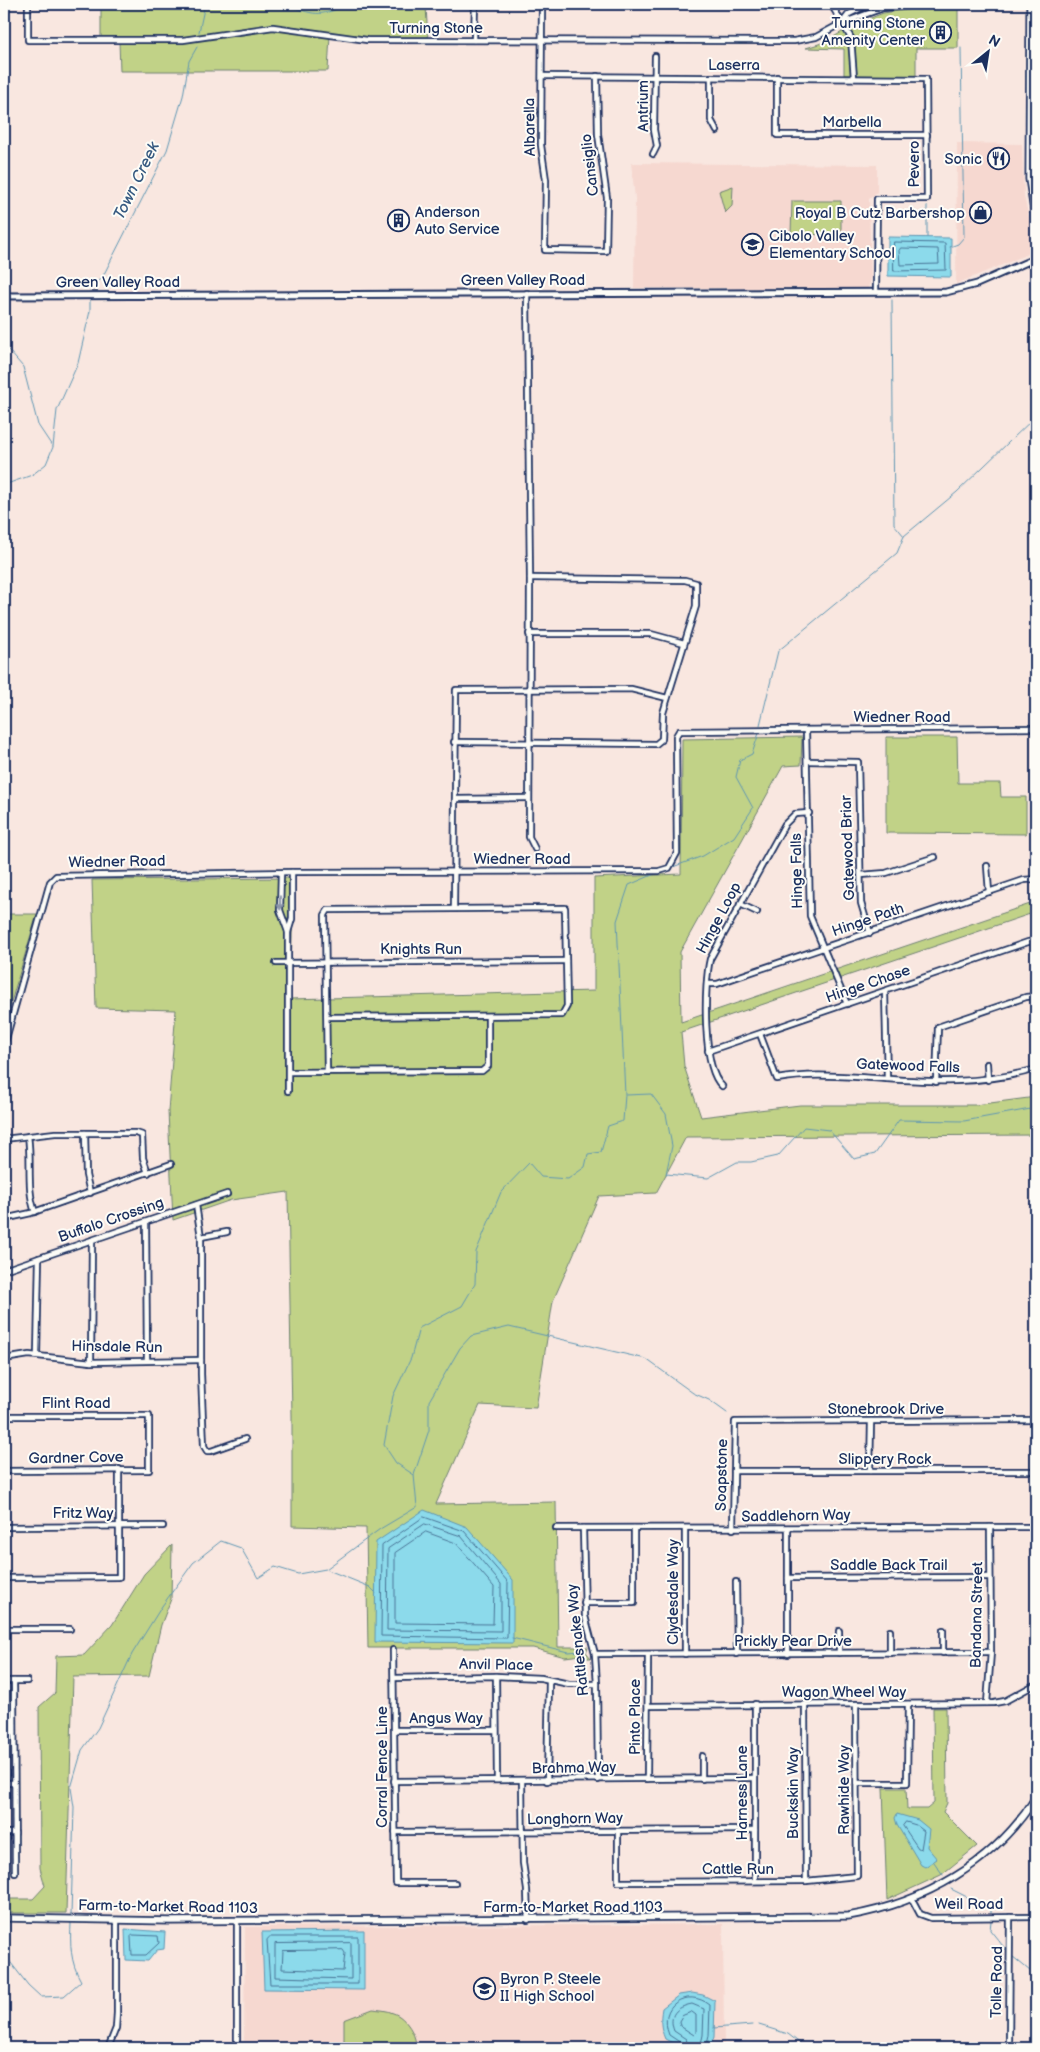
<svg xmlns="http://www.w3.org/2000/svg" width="1040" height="2052" font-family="'Balsamiq Sans',sans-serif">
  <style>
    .built { fill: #f6d8d0 }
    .green { fill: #c1d287; stroke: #6e8072 }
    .water { fill: #8cdaeb; stroke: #5f96b3 }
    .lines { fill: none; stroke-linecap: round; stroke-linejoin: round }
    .shore { stroke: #487396; stroke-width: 1 }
    .stream { stroke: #5f96b3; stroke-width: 1 }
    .minor-casing { stroke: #1b2f5e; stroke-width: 8 }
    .tertiary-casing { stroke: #1b2f5e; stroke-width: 9 }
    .secondary-casing { stroke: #1b2f5e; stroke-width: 9 }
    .minor { stroke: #fdfcf7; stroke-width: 4.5 }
    .tertiary { stroke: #fdfcf7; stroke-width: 5 }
    .secondary { stroke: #fdfcf7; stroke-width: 5.5 }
    .oneway { fill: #8c96aa }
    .labels { text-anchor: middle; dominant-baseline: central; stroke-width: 4; stroke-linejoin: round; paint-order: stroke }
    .poi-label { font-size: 15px; fill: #1b2f5e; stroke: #fdfcf7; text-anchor: end }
    .street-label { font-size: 15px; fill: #1b2f5e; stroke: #fdfcf7 }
    .water-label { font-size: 16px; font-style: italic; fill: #375a81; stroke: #fdfcf7 }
  </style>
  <rect width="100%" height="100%" fill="#f9e7e0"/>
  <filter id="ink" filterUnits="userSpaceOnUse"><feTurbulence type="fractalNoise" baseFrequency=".02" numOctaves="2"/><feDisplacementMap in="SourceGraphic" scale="10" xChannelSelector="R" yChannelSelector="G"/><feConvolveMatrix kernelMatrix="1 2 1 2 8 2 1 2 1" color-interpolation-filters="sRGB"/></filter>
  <g filter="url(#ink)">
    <g class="built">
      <polygon points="957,143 1022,144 1024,197 1036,246 1034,250 1028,254 956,284"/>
      <polygon points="631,163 877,165 877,192 869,199 871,280 868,288 634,288 635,198"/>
      <polygon points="723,1924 724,2048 244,2048 245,1927"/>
    </g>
    <g class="green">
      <polygon points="101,4 475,4 475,8 426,6 428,40 367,40 330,35 328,71 120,71 119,41 101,40"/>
      <polygon points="950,4 958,4 958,48 916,48 916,76 844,75 844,49 806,48 825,42 854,25 883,13"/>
      <polygon points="733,186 732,206 725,213 719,191"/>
      <polygon points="792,201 841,201 841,235 791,234"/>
      <polygon points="802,737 801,765 783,766 680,952 681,1022 1036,902 1036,912 681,1032 684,1066 701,1117 800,1105 975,1105 1036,1097 1036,1135 686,1137 656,1193 599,1196 553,1301 536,1408 480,1405 436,1504 556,1502 558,1647 588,1647 586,1652 591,1658 582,1658 581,1655 565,1657 533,1648 368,1648 366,1528 292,1526 292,1416 288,1192 231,1200 173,1220 168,1111 176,1010 96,1008 92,880 294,878 290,999 594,991 594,878 681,874 682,739"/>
      <polygon points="886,737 957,737 958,783 1000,783 1001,797 1026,797 1026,834 886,833"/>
      <polygon points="4,914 37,914 4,1026"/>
      <polygon points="172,1545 171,1599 161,1625 149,1676 73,1677 66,1913 4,1913 4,1899 33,1899 45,1886 40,1868 39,1707 55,1693 56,1656 84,1655 112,1625 144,1574"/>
      <polygon points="933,1708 946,1708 947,1803 943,1812 977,1846 941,1875 887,1900 883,1788 906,1788 907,1809 927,1809 934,1803"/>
      <path d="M373,2009C379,2010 387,2010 393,2013C406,2017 417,2036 416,2048H344V2020Z"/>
    </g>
    <g class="water">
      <polygon points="888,237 951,238 951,277 888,276"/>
      <polygon points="424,1510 467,1527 513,1580 513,1643 375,1642 376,1542"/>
      <polygon points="897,1814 918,1820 929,1829 927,1847 937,1859 925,1867 921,1865 897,1825 895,1818"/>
      <polygon points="125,1929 165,1932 164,1949 157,1950 148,1961 126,1960"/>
      <polygon points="364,1931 364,1990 264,1989 262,1932"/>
      <path d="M692,1993L703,1995L715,2001L714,2037L710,2048H682L665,2039C660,2027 660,2020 662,2008L679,1995Z"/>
    </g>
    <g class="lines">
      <g class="shore">
        <polygon points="894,242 945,243 946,270 894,271"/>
        <polygon points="901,248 938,249 939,264 900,265 899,251"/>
        <polygon points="424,1517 464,1531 508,1582 507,1638 381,1636 382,1546"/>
        <polygon points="425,1524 461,1536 501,1584 501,1631 387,1630 388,1549"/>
        <polygon points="426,1532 456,1543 494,1587 493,1624 395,1623 395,1553"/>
        <polygon points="906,1822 916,1825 924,1831 921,1849 918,1848 903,1826"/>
        <polygon points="133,1935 158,1936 159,1943 146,1955 132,1955 131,1937"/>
        <polygon points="270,1937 358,1937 358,1984 270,1984 267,1940"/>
        <polygon points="351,1943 351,1979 275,1977 275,1944"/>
        <polygon points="343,1950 345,1953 343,1971 282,1969 283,1951"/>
        <polygon points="692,2012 696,2015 696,2033 694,2035 680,2026 679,2021 682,2016"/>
        <path d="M683,2048L681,2043L669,2035C657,2005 687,1987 710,2005L709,2036L706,2048"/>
        <path d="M689,2048L686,2039L674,2031C668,2015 676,2007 692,2004L704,2009L703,2035L700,2048"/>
      </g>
      <g class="stream">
        <path d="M284,4C315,15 318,18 349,4"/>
        <polyline points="199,32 205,4"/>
        <polyline points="927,206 927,237"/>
        <polyline points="950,247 958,244 964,237 961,48"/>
        <polyline points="90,290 102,278 167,150 183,96 189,61 197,47"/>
        <polyline points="892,300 894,524 904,536"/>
        <polyline points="4,345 23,367 38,425 52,446"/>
        <polyline points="4,485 32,475 46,464 53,447 57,410 78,363 90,311 90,298"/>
        <polyline points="760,725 778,651 897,553 904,536 957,492 1036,416"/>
        <polyline points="670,868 703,856 734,837 753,808 736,777 740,760 752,754 759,733"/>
        <polyline points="626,1095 651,1094 666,1114 672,1146 666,1174 708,1178 737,1162 751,1162 778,1156 804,1127 829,1130 854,1159 875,1154 899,1120 964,1121 1036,1108"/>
        <polyline points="414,1475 429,1430 429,1401 460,1348 471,1336 509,1327 646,1359 693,1393 709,1400 727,1413"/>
        <polyline points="328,1570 370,1587 376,1593"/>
        <polyline points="512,1638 568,1652 582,1651"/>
        <polyline points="934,1862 943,1875"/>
        <polyline points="951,1889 991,1909 991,1913"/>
        <polyline points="71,1916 74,1807 71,1788 82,1750 98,1728 132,1654 162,1606 193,1563 221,1541 241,1548 258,1578 275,1567 298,1574 326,1569 380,1529 417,1507 414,1475 396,1463 384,1445 393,1396 411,1358 419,1328 462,1306 475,1284 476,1252 501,1192 529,1163 541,1177 568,1179 585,1167 588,1154 601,1152 608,1126 623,1121 625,1095 617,921 629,885 657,873"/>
        <polyline points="991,1921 990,1930 1007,1951"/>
        <path d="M4,1954L28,1985L41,1997L64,1996L81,1981C70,1962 70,1944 71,1923"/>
        <polyline points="1012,1956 1036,1976"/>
        <polyline points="759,2025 788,2034 806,2048"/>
        <polyline points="714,2028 752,2025"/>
      </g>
      <defs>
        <g id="minor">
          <polyline points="28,4 28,40 183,40 273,27 367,40 794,41 816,37 842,23 883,8 931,4"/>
          <polyline points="542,4 541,145 546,180 545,250 606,251 607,198 598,134 597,76"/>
          <polyline points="675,4 779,4"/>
          <polyline points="831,4 851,38 854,78"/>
          <polyline points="842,23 849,14 869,4"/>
          <polyline points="474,40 475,4"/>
          <polyline points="542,76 926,79 927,199 877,199 876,292"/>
          <polyline points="711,77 711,120 717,131"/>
          <polyline points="777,77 777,135 927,135"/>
          <polyline points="653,154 657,146 654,130 655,56"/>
          <polyline points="527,293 530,578 529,837 535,849"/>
          <polyline points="529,634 651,634 684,643"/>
          <polyline points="806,730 810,916 847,1004"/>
          <polyline points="454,742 656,744 662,739 663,713 696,606 696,583 685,580 530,578"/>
          <polyline points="807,761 858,762 861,903 870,933"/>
          <polyline points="455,799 528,798"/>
          <polyline points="987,866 989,892"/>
          <polyline points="281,873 280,910 288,932"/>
          <polyline points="861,875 886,873 935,857"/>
          <polyline points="740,904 757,912"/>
          <polyline points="454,907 456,690 631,689 667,698"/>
          <polyline points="276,963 566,961"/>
          <polyline points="708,984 717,984 734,978 1024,880 1036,879"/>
          <polyline points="885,991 887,1079"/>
          <polyline points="327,1017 562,1015 567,1006 565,908 328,910 325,915 327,1072"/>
          <path d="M760,1034L777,1079C809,1073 840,1076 873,1078C928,1082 983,1085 1036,1069"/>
          <polyline points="4,1046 50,882 56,876 292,872 659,871 669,868 677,853 676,736 679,731 1036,728"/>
          <polyline points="708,1051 1028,942 1036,941"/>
          <polyline points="987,1064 988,1080"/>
          <polyline points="289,1072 482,1071 488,1066 488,1016"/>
          <polyline points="936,1082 938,1027 1026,997 1036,996"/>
          <path d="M722,1086C702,1069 704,984 710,959L785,824L795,814L809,813"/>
          <polyline points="288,1091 288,932 292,919 292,872"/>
          <polyline points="85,1133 86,1175 90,1193"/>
          <path d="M28,1136C32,1161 26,1188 35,1212"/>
          <polyline points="4,1139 55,1133 136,1133 142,1135 143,1158 148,1173"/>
          <polyline points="196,1205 201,1237 201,1374 204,1446 207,1451 211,1451 245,1439"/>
          <polyline points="4,1219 31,1213 171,1164"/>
          <polyline points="146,1222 147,1360"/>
          <polyline points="201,1237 227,1232"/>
          <polyline points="4,1270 227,1194"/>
          <polyline points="37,1355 39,1258"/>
          <polyline points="4,1359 29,1355 91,1362 201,1360"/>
          <polyline points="91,1362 92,1240"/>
          <polyline points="4,1416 149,1416 149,1470 4,1471"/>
          <polyline points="734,1471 1036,1471"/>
          <polyline points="870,1471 871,1421"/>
          <polyline points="4,1527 163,1526"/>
          <polyline points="556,1528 1036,1527"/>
          <polyline points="583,1528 585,1616 595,1654 597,1684 598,1780"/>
          <polyline points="788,1528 788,1654"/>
          <polyline points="685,1529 685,1654"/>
          <polyline points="733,1529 735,1422 1036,1420"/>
          <polyline points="4,1578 119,1577 119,1469"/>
          <polyline points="788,1578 990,1577"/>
          <polyline points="736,1582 737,1654"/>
          <polyline points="584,1603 634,1603 634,1528"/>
          <polyline points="4,1629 70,1629"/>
          <polyline points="890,1631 890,1653"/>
          <polyline points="393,1650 396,1883 455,1883"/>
          <polyline points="839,1653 839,1631"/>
          <polyline points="943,1653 943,1630"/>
          <polyline points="595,1654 991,1652"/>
          <polyline points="496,1676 497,1780"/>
          <polyline points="394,1678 496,1676 541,1678 569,1684 597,1684"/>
          <polyline points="4,1681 27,1681"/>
          <polyline points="14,1681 15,1873"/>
          <polyline points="987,1703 991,1652 990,1527"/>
          <polyline points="755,1704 755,1881"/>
          <polyline points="805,1704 806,1881"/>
          <polyline points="648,1706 994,1703 1005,1701 1036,1684"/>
          <polyline points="395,1730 496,1730"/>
          <polyline points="4,1732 14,1732"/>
          <polyline points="702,1756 702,1779"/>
          <polyline points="647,1779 648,1655"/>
          <polyline points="394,1781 754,1778"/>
          <polyline points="522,1781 523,1863 527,1890 528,1920"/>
          <polyline points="547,1781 549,1682"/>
          <polyline points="4,1783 14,1783"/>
          <polyline points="857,1783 907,1783 908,1704"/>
          <polyline points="618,1831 618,1882 806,1881 857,1876 856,1704"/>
          <polyline points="395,1832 755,1830"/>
          <polyline points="4,1833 15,1833"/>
          <polyline points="912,1899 920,1914 931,1918 1036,1917"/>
          <polyline points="237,1921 237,2048"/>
          <polyline points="108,2048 116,2028 117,2013 117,1920"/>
          <polyline points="1009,2048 1010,1917"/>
        </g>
        <polyline id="tertiary" points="4,296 946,292 977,284 1036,258"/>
        <g id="secondary">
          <polyline points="1030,4 1029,179 1036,223"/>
          <path d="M4,1918L170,1921L848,1916C924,1903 995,1863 1036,1797"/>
        </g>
      </defs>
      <use href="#minor" class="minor-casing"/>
      <use href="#tertiary" class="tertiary-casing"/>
      <use href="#secondary" class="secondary-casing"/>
      <use href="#minor" class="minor"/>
      <use href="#tertiary" class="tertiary"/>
      <use href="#secondary" class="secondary"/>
    </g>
    <defs><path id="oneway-solid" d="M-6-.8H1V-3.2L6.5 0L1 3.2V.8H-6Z" transform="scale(1.25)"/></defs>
    <use class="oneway" href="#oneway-solid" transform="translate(280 903) rotate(89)"/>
  </g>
  <defs>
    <symbol id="building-ring" viewBox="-11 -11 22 22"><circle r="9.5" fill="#fdfcf7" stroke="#1b2f5e" stroke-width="1.5"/><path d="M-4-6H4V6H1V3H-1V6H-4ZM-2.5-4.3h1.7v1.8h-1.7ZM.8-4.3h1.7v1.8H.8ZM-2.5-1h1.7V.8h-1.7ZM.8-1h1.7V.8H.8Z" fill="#1b2f5e"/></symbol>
    <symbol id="restaurant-ring" viewBox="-11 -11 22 22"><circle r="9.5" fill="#fdfcf7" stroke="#1b2f5e" stroke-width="1.5"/><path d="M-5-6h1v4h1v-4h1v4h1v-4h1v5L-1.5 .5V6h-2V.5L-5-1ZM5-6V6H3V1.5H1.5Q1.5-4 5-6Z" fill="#1b2f5e"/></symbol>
    <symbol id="shop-ring" viewBox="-11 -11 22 22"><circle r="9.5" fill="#fdfcf7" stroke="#1b2f5e" stroke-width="1.5"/><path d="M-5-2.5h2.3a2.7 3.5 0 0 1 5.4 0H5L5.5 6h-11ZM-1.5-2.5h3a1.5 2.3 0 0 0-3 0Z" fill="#1b2f5e"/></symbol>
    <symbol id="school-ring" viewBox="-11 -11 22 22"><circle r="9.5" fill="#fdfcf7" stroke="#1b2f5e" stroke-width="1.5"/><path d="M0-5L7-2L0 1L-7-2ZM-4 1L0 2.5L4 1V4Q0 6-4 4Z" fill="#1b2f5e"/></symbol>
  </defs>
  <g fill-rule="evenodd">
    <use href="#building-ring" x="928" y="20" width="25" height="25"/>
    <use href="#restaurant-ring" x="986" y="146" width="25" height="25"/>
    <use href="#shop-ring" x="968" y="200" width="25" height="25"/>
    <use href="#building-ring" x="386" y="208" width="25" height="25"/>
    <use href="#school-ring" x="740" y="232" width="25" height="25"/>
    <use href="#school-ring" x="472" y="1976" width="25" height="25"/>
  </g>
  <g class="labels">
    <g class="poi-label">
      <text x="925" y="23">Turning Stone<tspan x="925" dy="17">Amenity Center</tspan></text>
      <text x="982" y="159">Sonic</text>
      <text x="415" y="212" text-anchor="start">Anderson<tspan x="415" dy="17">Auto Service</tspan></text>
      <text x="965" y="213">Royal B Cutz Barbershop</text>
      <text x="769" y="236" text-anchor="start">Cibolo Valley<tspan x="769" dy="17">Elementary School</tspan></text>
      <text x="500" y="1979" text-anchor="start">Byron P. Steele<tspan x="500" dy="17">II High School</tspan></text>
    </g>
    <g class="street-label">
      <text x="436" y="28">Turning Stone</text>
      <text x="734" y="65">Laserra</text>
      <text transform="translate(643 106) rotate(-90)">Antrium</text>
      <text x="852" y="122">Marbella</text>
      <text transform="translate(530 127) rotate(-91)">Albarella</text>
      <text transform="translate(914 164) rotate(-90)">Pevero</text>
      <text transform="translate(590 165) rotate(-97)">Cansiglio</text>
      <text x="523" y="280">Green Valley Road</text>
      <text x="118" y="282">Green Valley Road</text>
      <text x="902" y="717">Wiedner Road</text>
      <text transform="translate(848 848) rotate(-92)">Gatewood Briar</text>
      <text x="522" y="859">Wiedner Road</text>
      <text transform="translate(117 862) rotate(-1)">Wiedner Road</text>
      <text transform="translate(797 871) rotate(-91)">Hinge Falls</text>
      <text transform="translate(719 918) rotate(-62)">Hinge Loop</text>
      <text transform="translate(868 920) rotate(-19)">Hinge Path</text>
      <text x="421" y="949">Knights Run</text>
      <text transform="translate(868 984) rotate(-19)">Hinge Chase</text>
      <text transform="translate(908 1066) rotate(2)">Gatewood Falls</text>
      <text transform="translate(111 1220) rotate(-19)">Buffalo Crossing</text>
      <text transform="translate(117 1347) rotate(1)">Hinsdale Run</text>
      <text x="76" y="1403">Flint Road</text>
      <text x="886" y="1409">Stonebrook Drive</text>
      <text transform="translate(76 1458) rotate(-1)">Gardner Cove</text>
      <text x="885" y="1459">Slippery Rock</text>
      <text transform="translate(722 1475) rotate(-89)">Soapstone</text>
      <text x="83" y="1513">Fritz Way</text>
      <text transform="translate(796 1516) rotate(-1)">Saddlehorn Way</text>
      <text x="889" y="1565">Saddle Back Trail</text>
      <text transform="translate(673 1592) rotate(-90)">Clydesdale Way</text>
      <text transform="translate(977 1615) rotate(-89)">Bandana Street</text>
      <text transform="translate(578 1640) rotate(-96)">Rattlesnake Way</text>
      <text x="793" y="1641">Prickly Pear Drive</text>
      <text transform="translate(496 1665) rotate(1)">Anvil Place</text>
      <text x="844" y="1692">Wagon Wheel Way</text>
      <text transform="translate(635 1717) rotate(-90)">Pinto Place</text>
      <text x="446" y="1718">Angus Way</text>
      <text transform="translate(382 1767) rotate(-90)">Corral Fence Line</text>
      <text transform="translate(574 1768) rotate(-1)">Brahma Way</text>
      <text transform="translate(844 1790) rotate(-90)">Rawhide Way</text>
      <text transform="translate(742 1793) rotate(-90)">Harness Lane</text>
      <text transform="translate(793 1793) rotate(-90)">Buckskin Way</text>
      <text transform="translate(575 1819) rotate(-1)">Longhorn Way</text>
      <text x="738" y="1869">Cattle Run</text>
      <text x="969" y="1904">Weil Road</text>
      <text transform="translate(168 1907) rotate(1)">Farm-to-Market Road 1103</text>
      <text x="573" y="1907">Farm-to-Market Road 1103</text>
      <text transform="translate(997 1982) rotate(-89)">Tolle Road</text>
    </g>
    <g class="water-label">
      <text transform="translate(137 181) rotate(-64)">Town Creek</text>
    </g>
  </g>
  <rect width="1040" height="2052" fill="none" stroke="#fdfcf7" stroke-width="20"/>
  <rect x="10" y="10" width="1020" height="2032" fill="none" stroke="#1b2f5e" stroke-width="2" filter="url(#ink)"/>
  <g transform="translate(988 52) rotate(30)" stroke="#fdfcf7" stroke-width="4" paint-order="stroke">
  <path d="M0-4L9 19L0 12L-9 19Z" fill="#1b2f5e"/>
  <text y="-8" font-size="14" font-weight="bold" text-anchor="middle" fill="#1b2f5e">N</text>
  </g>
</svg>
